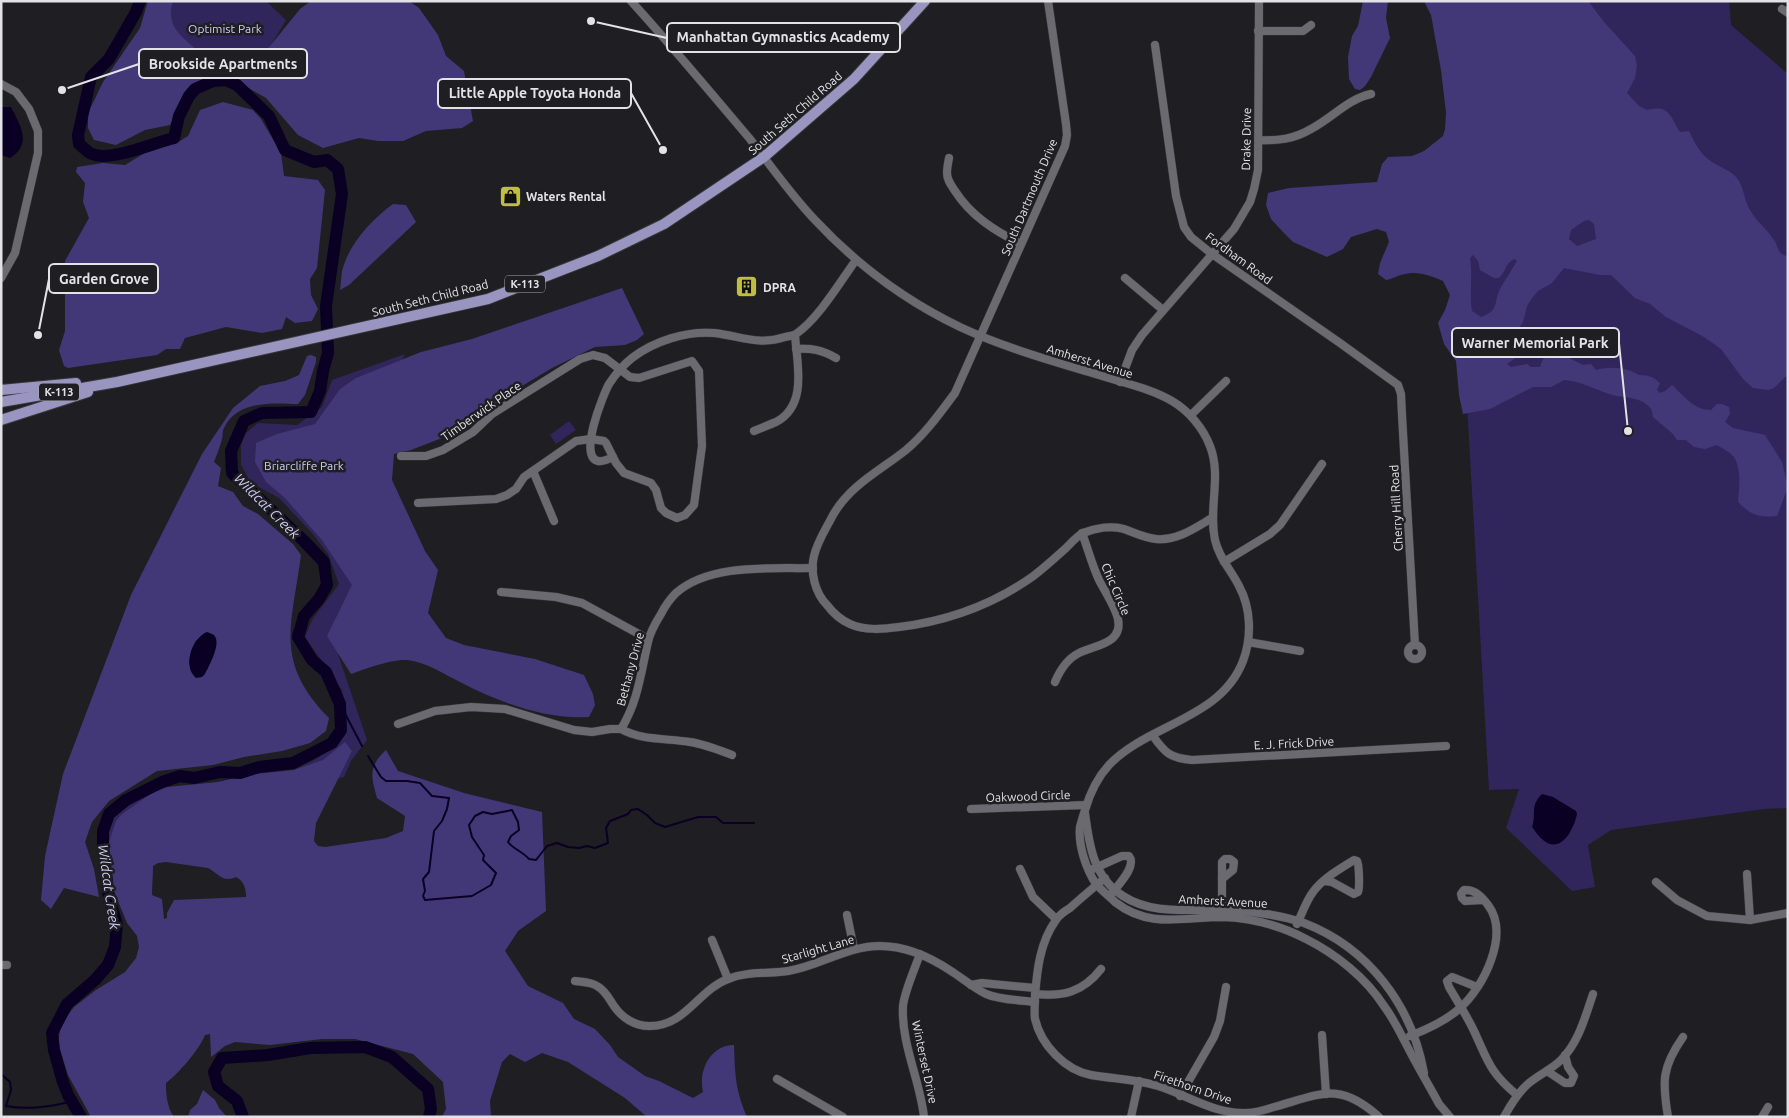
<svg xmlns="http://www.w3.org/2000/svg" width="1789" height="1118" font-family="Ubuntu,sans-serif">
  <style>
    .green { fill: #30265b }
    .forest { fill: #433877; fill-rule: evenodd }
    .water { fill: #090024 }
    .lines { fill: none; stroke-linecap: round; stroke-linejoin: round }
    .stream { stroke: #090024; stroke-width: 2 }
    .river { stroke: #090024; stroke-width: 12 }
    .minor-casing { stroke: #38383c; stroke-width: 9 }
    .major-casing { stroke: #38383c; stroke-width: 12 }
    .minor { stroke: #6a6a70; stroke-width: 8 }
    .major { stroke: #9995c0; stroke-width: 10 }
    .labels { text-anchor: middle; dominant-baseline: central; stroke-width: 5; stroke-linejoin: round; paint-order: stroke }
    .shield { fill: #1e1e23; stroke: #a8a7ac; stroke-width: 1 }
    .shield-label { font-size: 11px; font-weight: bold; fill: #e3e2e6 }
    .park-label { font-size: 12px; fill: #d0cdf4; stroke: #1e1e23 }
    .street-label { font-size: 12px; fill: #e3e2e6; stroke: #1e1e23 }
    .poi-label { font-size: 12px; font-weight: bold; fill: #e3e2e6; stroke: #1e1e23; text-anchor: start }
    .water-label { font-size: 14px; font-style: italic; fill: #cdcaf1; stroke: #1e1e23 }
    .leader { fill: none; stroke: #e3e2e6; stroke-width: 2 }
    .callout-dot { fill: #e3e2e6; stroke: #1e1e23; stroke-width: 2 }
    .callout { fill: #1e1e23; stroke: #e3e2e6; stroke-width: 2 }
    .callout-label { font-size: 14px; text-anchor: middle; font-weight: bold; fill: #e3e2e6 }
  </style>
  <rect width="100%" height="100%" fill="#1e1e23"/>
  <g class="green">
    <polygon points="165,1 266,1 286,20 266,54 193,54 166,29"/>
    <polygon points="1444,1 1729,1 1731,25 1788,74 1788,808 1764,809 1611,830 1588,845 1595,887 1572,891 1506,828 1519,789 1489,790"/>
    <polygon points="405,354 337,491 372,593 338,654 367,740 351,761 344,777 198,814 137,865 107,862 104,846 114,817 123,809 155,790 218,782 253,774 294,770 316,759 334,747 345,728 346,710 342,690 305,637 312,620 339,584 328,554 312,533 279,498 251,483 241,465 241,445 246,433 258,423 297,425 322,407 332,380"/>
    <polygon points="569,421 576,430 556,444 550,435"/>
  </g>
  <g class="forest">
    <path d="M148,1H173C165,26 181,36 198,51H266L300,9L311,1H409L419,8L438,35L446,56L464,71L473,121L462,128L426,131L403,141H378L359,138L323,148L298,135L266,98L231,78L210,77L186,92L170,125L145,130L116,145L94,140L88,128V113L103,82L140,28Z"/>
    <polygon points="1363,1 1388,1 1386,18 1390,38 1371,77 1365,86 1360,90 1355,89 1349,79 1348,57 1352,36 1358,26"/>
    <path d="M1424,1H1588L1604,22L1635,56L1637,66L1635,78L1627,93L1639,106L1647,110C1669,104 1670,116 1680,132L1689,131C1694,141 1699,152 1708,159C1717,167 1733,170 1739,181C1744,190 1745,202 1750,210C1756,221 1767,229 1774,240C1779,247 1777,255 1788,256V376L1785,377L1774,388L1768,390L1753,388L1743,379L1721,349L1704,337L1666,317L1650,304L1635,298L1611,275H1600L1564,268L1552,283L1538,291L1532,298L1527,306L1523,322L1510,341L1503,345L1517,346L1520,349L1518,356L1507,364L1511,367L1527,364L1531,367H1540L1543,359L1550,356L1569,358L1583,365L1591,364L1596,370C1607,367 1619,367 1631,371C1632,371 1638,375 1639,375C1649,376 1651,375 1660,383L1657,390L1660,393L1665,391L1672,385C1684,396 1694,410 1711,410L1717,404H1722L1729,407L1730,414L1725,422L1733,428L1765,435L1782,462L1788,487L1777,516C1759,518 1751,515 1738,502C1739,488 1742,470 1734,457C1730,452 1723,449 1717,445L1705,449L1694,447L1686,440H1677L1673,434L1653,417C1652,411 1652,408 1646,404C1636,396 1621,398 1609,394C1594,389 1580,381 1564,380L1551,387H1533L1490,409L1463,414L1459,395L1456,361L1444,344L1438,323L1445,310L1450,295L1443,281C1431,276 1418,271 1405,274C1398,275 1393,279 1386,280L1378,274L1380,263L1389,242L1386,232L1377,229L1351,237L1343,249L1327,257L1293,242L1283,232L1271,219L1266,205L1268,193L1289,188L1377,182L1382,164L1388,157L1412,156L1424,151L1443,136L1445,129L1446,113L1441,70L1431,15ZM1589,220L1594,224L1596,239L1577,246L1569,239L1571,230L1584,221ZM1473,255L1478,261L1480,270L1494,278H1499C1506,272 1505,262 1515,259L1517,261C1511,271 1505,280 1500,289C1493,303 1500,310 1481,317L1472,311C1469,294 1473,276 1470,258Z"/>
    <polygon points="223,102 253,110 261,119 281,153 284,176 318,180 325,190 317,268 310,279 311,295 318,309 312,321 295,323 286,317 282,329 262,333 226,327 185,338 180,349 166,349 157,355 68,368 64,366 59,350 65,331 65,261 89,218 83,202 85,183 76,172 77,167 103,163 125,165 148,151 175,144 188,136 200,110"/>
    <path d="M393,204L406,205L416,222L349,285L340,290C341,284 341,277 342,271C349,244 371,220 393,204Z"/>
    <path d="M622,288L644,334L637,340L625,345L595,347L552,368L512,392L473,422L442,438L411,450L394,454L392,480L425,551L438,570L428,613L446,638L464,645L535,659L584,675L593,694L595,705L589,717C546,720 498,702 460,682C443,674 427,662 407,660C391,659 365,669 351,674L327,636L352,585L322,540L284,497L266,482L255,462L256,443L277,434L315,424L340,389L356,378L421,352L472,339Z"/>
    <path d="M311,355L316,357V362L305,395L298,404C273,403 237,400 224,428C222,431 223,436 222,439C220,447 217,454 214,462L221,468L218,486L233,492L243,506L258,514L293,544L301,555C292,625 273,661 329,718L326,731L310,743L282,751L244,757L213,765L157,771L109,801L92,822L85,842L94,869L99,897L64,888L51,909L41,900L45,856L63,774L131,595L202,454L233,408L260,386L285,381L299,375L307,356ZM196,640L209,664L207,670L189,663L192,649Z"/>
    <path d="M345,742L352,751L316,823L314,841L318,846L325,847L386,838L403,831L405,816L377,798C371,776 368,767 386,750L398,771L464,793L542,812L546,911L518,931L505,951L528,986L563,1003L574,1019L595,1029L610,1045L618,1057L645,1076L659,1081L693,1098L703,1092C698,1071 710,1045 734,1045C735,1074 735,1089 747,1117H647L625,1098L568,1062L542,1053L525,1062L510,1054L502,1062L490,1101L491,1117H442L446,1109L443,1082L413,1054L355,1039H322L270,1045L235,1042L225,1046L211,1057L210,1034L205,1035C199,1050 179,1073 166,1083C166,1095 167,1107 174,1117H91L68,1075L58,1044L60,1030L64,1020L74,1007L96,990L125,972L136,958L139,947L137,936L127,923L113,889L112,872L106,851L116,821L122,814L152,793L167,787L218,782L253,774L294,770L323,760ZM166,862L208,868C219,874 223,883 236,877C244,881 246,888 246,897L174,900L167,913V918L164,919L162,899L152,895C152,885 153,876 153,866L158,863Z"/>
    <polygon points="203,1090 215,1100 219,1108 227,1117 188,1117 190,1110 197,1104"/>
  </g>
  <g class="water">
    <path d="M1,107H11C20,125 33,144 10,158L1,155Z"/>
    <path d="M207,632C208,632 214,635 214,635C222,643 209,666 205,674L202,677L196,678C182,666 192,638 207,632Z"/>
    <path d="M1542,794L1553,797L1576,811L1577,814C1574,829 1561,855 1543,840C1539,837 1535,831 1532,827C1537,814 1529,807 1542,794Z"/>
  </g>
  <g class="lines">
    <g class="stream">
      <polyline points="340,704 362,746"/>
      <path d="M368,756L381,777L386,781H407L420,783L432,796L449,798L447,809L442,821L434,831L429,872L423,879L425,891L423,896L425,900L472,896L491,885L496,873L483,860L484,855L472,837L469,825L475,816L483,812L492,814L512,810L518,822L519,830L511,836L508,842C513,849 522,851 529,859L536,860L547,846L557,843L568,847L579,848L587,846L595,848L608,843L606,828L610,821L628,814L631,810L638,809L647,815L655,823L665,827L698,817H716L723,823H754"/>
      <path d="M1,1074L10,1082L11,1090L6,1106C26,1110 52,1107 72,1101"/>
    </g>
    <g class="river">
      <path d="M81,1117L68,1095L62,1079L54,1050L52,1033L67,1004L95,980L108,965L115,947L117,924L109,899L103,848V831L109,814L126,800L162,782L180,776L194,778L220,772L240,773L259,767L293,763L332,743L341,730L340,704L326,672L312,660L298,637L304,616L319,599L327,585L324,562L304,541L232,473L231,451L244,421L262,413L311,412L320,391L323,371L328,353L326,306L342,194L338,169L327,160L314,162L285,150L269,116L237,85L226,80L213,81L195,89L189,96L179,116L174,138C153,143 111,162 92,154C87,152 83,147 79,144L78,135L91,77L109,59L136,12L140,1"/>
      <polyline points="243,1117 237,1101 218,1086 214,1072 222,1058 268,1055 310,1048 365,1047 392,1057 428,1089 431,1109 429,1117"/>
    </g>
    <defs>
      <g id="minor">
        <path d="M631,1C672,46 711,93 750,139C771,166 791,195 815,220C856,264 906,301 960,327C1005,348 1052,361 1099,375C1123,383 1150,388 1172,401C1189,411 1203,428 1210,446C1222,477 1208,508 1215,540C1219,558 1231,570 1239,586C1251,608 1252,637 1243,661C1221,719 1148,724 1109,765C1097,778 1090,793 1085,810C1084,813 1081,823 1080,827C1078,845 1086,869 1096,884C1101,890 1109,896 1115,902C1149,929 1184,917 1223,917C1251,918 1281,926 1306,939C1336,954 1366,978 1384,1006C1396,1022 1404,1041 1414,1059C1422,1074 1431,1089 1439,1104L1450,1117"/>
        <path d="M1048,1L1066,124L1067,135L1065,146L955,393C940,413 926,433 906,450C881,470 850,485 833,515C827,527 817,542 814,556C810,572 815,593 827,605C833,613 841,620 850,624C865,631 883,629 899,627C947,621 992,605 1032,577C1044,568 1055,558 1066,548C1071,543 1077,536 1083,533C1095,528 1112,525 1124,529C1135,533 1145,538 1156,539C1177,541 1195,528 1212,518"/>
        <polyline points="1782,9 1788,13"/>
        <polyline points="1258,31 1303,31 1311,25"/>
        <polyline points="1155,45 1176,196 1184,227 1191,237 1212,254 1340,343 1398,385 1401,394 1402,415 1415,645"/>
        <polyline points="1,84 16,92 29,109 38,131 38,153 15,253 1,278"/>
        <path d="M1259,140C1278,141 1294,139 1311,129C1332,118 1348,99 1371,94"/>
        <path d="M949,158C948,163 947,168 947,173C947,180 951,185 955,191C971,216 995,231 1021,244"/>
        <polyline points="1125,278 1163,310"/>
        <path d="M796,349C812,348 822,350 836,358"/>
        <polyline points="1120,382 1132,350 1142,335 1234,229 1250,202 1254,189 1258,170 1259,1"/>
        <polyline points="1191,415 1226,381"/>
        <path d="M754,431C761,428 769,425 776,422C808,405 797,364 795,335"/>
        <polyline points="401,456 426,456 443,450 473,432 492,414 580,359 593,355 605,358 630,377 639,378 692,361 699,371 702,446 694,505 685,515 677,518 666,513 661,508 656,490 651,483 624,473 616,463 606,443 604,441 591,439 576,441 524,477 516,489 507,495 496,499 418,503"/>
        <path d="M613,457C609,459 603,462 598,461C578,457 603,395 609,384C615,375 623,365 632,358C654,341 686,331 714,333C741,336 757,346 785,337C789,336 793,336 796,334C819,318 840,282 856,260"/>
        <polyline points="533,471 554,521"/>
        <polyline points="1224,562 1270,534 1280,525 1322,464"/>
        <polyline points="501,592 556,597 582,603 648,639"/>
        <polyline points="1248,642 1300,651"/>
        <circle cx="1415" cy="652" r="7"/>
        <path d="M1055,682C1060,670 1067,659 1079,653C1095,645 1123,644 1118,619C1115,606 1105,592 1099,580C1092,565 1088,549 1082,533"/>
        <path d="M398,724L435,711L471,707L505,709L574,730L592,732L610,729H621C638,702 641,672 648,642C650,632 656,622 661,614C665,606 670,599 676,593C710,563 771,569 813,568"/>
        <path d="M621,729C643,741 666,738 690,742C704,744 719,750 732,755"/>
        <path d="M1153,736C1165,753 1170,758 1192,760L1446,746"/>
        <polyline points="971,809 1086,805"/>
        <path d="M1085,813C1089,844 1093,877 1123,896C1152,915 1189,909 1222,910C1250,911 1278,914 1304,923C1369,948 1412,1006 1424,1073"/>
        <polyline points="1020,869 1033,897 1056,919"/>
        <path d="M1093,869L1122,856H1129C1137,866 1119,884 1112,893"/>
        <polyline points="1747,874 1750,920"/>
        <path d="M1105,878C1093,888 1081,898 1070,908C1065,911 1059,915 1056,920C1040,942 1037,970 1035,996C1035,1003 1034,1012 1035,1019C1041,1045 1065,1070 1091,1075C1114,1079 1136,1079 1158,1086C1187,1095 1214,1114 1245,1113C1255,1113 1265,1110 1274,1107C1321,1094 1339,1081 1379,1117"/>
        <polyline points="1222,879 1233,870 1234,862 1230,859 1225,859 1222,862 1222,915"/>
        <polyline points="1656,882 1677,900 1707,916 1750,920 1788,913"/>
        <polyline points="847,915 854,949"/>
        <path d="M1297,924C1302,914 1306,901 1313,892C1323,878 1340,869 1354,860L1357,861C1359,864 1360,888 1358,892L1354,894L1332,882L1324,881"/>
        <polyline points="712,940 728,979"/>
        <path d="M920,954C915,968 904,993 903,1006C901,1044 920,1080 924,1117"/>
        <polyline points="1,965 7,965"/>
        <path d="M575,981C583,982 591,982 597,986C606,991 609,999 614,1006C622,1018 635,1026 649,1026C685,1027 698,990 728,979C747,971 769,974 788,971C820,966 846,946 880,946C905,946 930,957 951,971C962,978 974,988 986,994C1000,1000 1019,1000 1035,1002"/>
        <polyline points="971,985 982,983 1035,988"/>
        <path d="M1477,987L1452,977L1447,981L1449,987C1457,1001 1467,1016 1474,1031C1488,1061 1490,1073 1517,1095"/>
        <path d="M1035,994C1063,997 1083,992 1101,969"/>
        <polyline points="1322,1035 1326,1094"/>
        <path d="M1410,1036C1428,1029 1446,1021 1460,1008C1484,987 1510,934 1488,905C1482,897 1475,889 1464,890L1461,894L1462,898L1465,901L1483,900"/>
        <polyline points="1547,1071 1565,1083 1571,1083 1574,1076 1568,1067 1565,1055"/>
        <polyline points="777,1079 843,1117"/>
        <polyline points="1180,1096 1214,1037 1220,1021 1226,987"/>
        <polyline points="1131,1117 1139,1081"/>
        <path d="M1504,1117C1511,1104 1518,1092 1529,1083C1540,1074 1552,1069 1561,1060C1579,1042 1585,1017 1593,994"/>
        <path d="M1668,1117C1662,1081 1662,1067 1683,1037"/>
        <polyline points="1762,1117 1768,1107"/>
      </g>
      <g id="major">
        <polyline points="1,390 76,383"/>
        <polyline points="1,402 117,382 488,299 598,256 664,224 764,157 854,79 925,1"/>
        <polyline points="1,420 88,392"/>
      </g>
    </defs>
    <use href="#minor" class="minor-casing"/>
    <use href="#major" class="major-casing"/>
    <use href="#minor" class="minor"/>
    <use href="#major" class="major"/>
  </g>
  <defs>
    <symbol id="shop-square" viewBox="-11 -11 22 22"><rect x="-9" y="-9" width="18" height="18" rx="4" fill="#c0be41" stroke="#1e1e23"/><path d="M-5-2.5h2.3a2.7 3.5 0 0 1 5.4 0H5L5.5 6h-11ZM-1.5-2.5h3a1.5 2.3 0 0 0-3 0Z" fill="#111"/></symbol>
    <symbol id="building-square" viewBox="-11 -11 22 22"><rect x="-9" y="-9" width="18" height="18" rx="4" fill="#c0be41" stroke="#1e1e23"/><path d="M-4-6H4V6H1V3H-1V6H-4ZM-2.5-4.3h1.7v1.8h-1.7ZM.8-4.3h1.7v1.8H.8ZM-2.5-1h1.7V.8h-1.7ZM.8-1h1.7V.8H.8Z" fill="#111"/></symbol>
  </defs>
  <g fill-rule="evenodd">
    <use href="#shop-square" x="498" y="184" width="25" height="25"/>
    <use href="#building-square" x="734" y="274" width="25" height="25"/>
  </g>
  <g class="labels">
    <g class="shield">
      <rect x="505" y="275.5" width="40" height="17" rx="4"/>
      <rect x="39" y="383.5" width="40" height="17" rx="4"/>
    </g>
    <g class="shield-label">
      <text x="525" y="284">K-113</text>
      <text x="59" y="392">K-113</text>
    </g>
    <g class="park-label">
      <text x="225" y="28">Optimist Park</text>
      <text x="304" y="465">Briarcliffe Park</text>
    </g>
    <g class="street-label">
      <text transform="translate(795 113) rotate(-41)">South Seth Child Road</text>
      <text transform="translate(1246 139) rotate(-89)">Drake Drive</text>
      <text transform="translate(1029 197) rotate(-67)">South Dartmouth Drive</text>
      <text transform="translate(1239 258) rotate(36)">Fordham Road</text>
      <text transform="translate(430 298) rotate(-14)">South Seth Child Road</text>
      <text transform="translate(1090 361) rotate(17)">Amherst Avenue</text>
      <text transform="translate(481 411) rotate(-35)">Timberwick Place</text>
      <text transform="translate(1396 508) rotate(-93)">Cherry Hill Road</text>
      <text transform="translate(1116 589) rotate(67)">Chic Circle</text>
      <text transform="translate(630 669) rotate(-75)">Bethany Drive</text>
      <text transform="translate(1294 743) rotate(-3)">E. J. Frick Drive</text>
      <text transform="translate(1028 796) rotate(-2)">Oakwood Circle</text>
      <text transform="translate(1223 901) rotate(3)">Amherst Avenue</text>
      <text transform="translate(818 949) rotate(-16)">Starlight Lane</text>
      <text transform="translate(925 1062) rotate(78)">Winterset Drive</text>
      <text transform="translate(1193 1087) rotate(19)">Firethorn Drive</text>
    </g>
    <g class="poi-label">
      <text x="526" y="196">Waters Rental</text>
      <text x="763" y="287">DPRA</text>
    </g>
    <g class="water-label">
      <text transform="translate(267 506) rotate(45)">Wildcat Creek</text>
      <text transform="translate(109 887) rotate(82)">Wildcat Creek</text>
    </g>
  </g>
  <path class="leader" d="M591 21L667 38M62 90L139 64M663 150L631 93M38 335L49 279M1628 431L1619 343"/>
  <g class="callout-dot">
    <circle cx="591" cy="21" r="5"/>
    <circle cx="62" cy="90" r="5"/>
    <circle cx="663" cy="150" r="5"/>
    <circle cx="38" cy="335" r="5"/>
    <circle cx="1628" cy="431" r="5"/>
  </g>
  <g class="callout">
    <rect x="667" y="23" width="233" height="29" rx="5"/>
    <rect x="139" y="49" width="168" height="29" rx="5"/>
    <rect x="438" y="79" width="193" height="29" rx="5"/>
    <rect x="49" y="264" width="109" height="29" rx="5"/>
    <rect x="1452" y="328" width="167" height="29" rx="5"/>
  </g>
  <g class="callout-label">
    <text x="783" y="42">Manhattan Gymnastics Academy</text>
    <text x="223" y="69">Brookside Apartments</text>
    <text x="535" y="98">Little Apple Toyota Honda</text>
    <text x="104" y="284">Garden Grove</text>
    <text x="1535" y="348">Warner Memorial Park</text>
  </g>
  <rect width="1789" height="1118" fill="none" stroke="#e3e2e6" stroke-width="5"/>
</svg>
